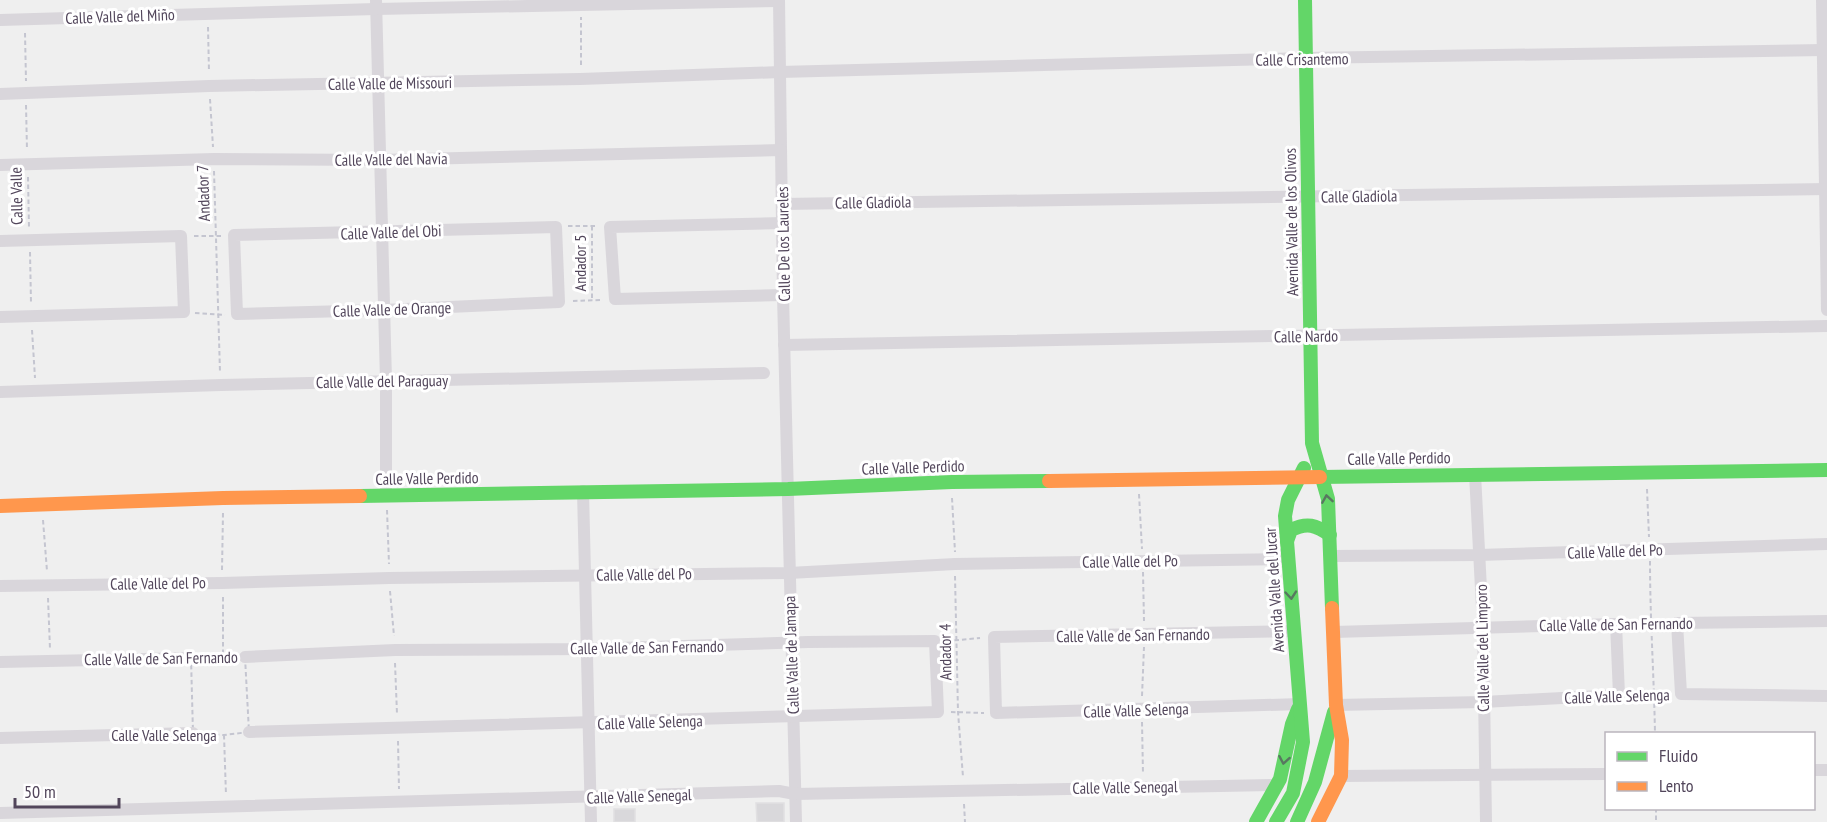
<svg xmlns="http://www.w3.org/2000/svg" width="1827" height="822" font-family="'PT Sans Narrow',sans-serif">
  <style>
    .building { fill: #d9d8db; stroke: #e1e0e2; stroke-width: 1.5 }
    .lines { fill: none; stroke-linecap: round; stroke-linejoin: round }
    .path { stroke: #c4c5d0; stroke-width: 2; stroke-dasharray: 4.5 3; stroke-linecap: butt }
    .street { stroke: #d9d6db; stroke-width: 12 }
    .fast { stroke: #63d668; stroke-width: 14 }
    .slow { stroke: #ff974d; stroke-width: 14 }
    .oneway { stroke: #587860 }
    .labels { text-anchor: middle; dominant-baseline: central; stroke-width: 6; stroke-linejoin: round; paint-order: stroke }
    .street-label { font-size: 16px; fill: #52465b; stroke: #fff }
  </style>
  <rect width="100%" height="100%" fill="#efefef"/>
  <g class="building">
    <polygon points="756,803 784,803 784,822 757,822"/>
    <rect x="614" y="809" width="21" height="13"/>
  </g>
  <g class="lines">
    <g class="path">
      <polyline points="208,27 209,72"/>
      <polyline points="25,33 26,81"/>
      <polyline points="581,65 581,17"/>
      <polyline points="210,99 213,147"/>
      <polyline points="26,105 27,150"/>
      <polyline points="214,171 220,372"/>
      <polyline points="28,177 29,228"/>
      <polyline points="568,226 598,226"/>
      <polyline points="592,226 592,300"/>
      <polyline points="194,236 222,236"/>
      <polyline points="30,252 31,303"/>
      <polyline points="573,301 603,300"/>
      <polyline points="195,313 225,315"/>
      <polyline points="32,330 35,378"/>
      <polyline points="1647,489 1649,537"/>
      <polyline points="1139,494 1142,549"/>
      <polyline points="952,498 955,552"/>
      <polyline points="387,510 389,564"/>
      <polyline points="43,520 47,571"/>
      <path d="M1650,561C1650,619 1654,676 1655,734"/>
      <polyline points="222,570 223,513"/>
      <polyline points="1143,572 1144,621"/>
      <polyline points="955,576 958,712 963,777"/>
      <polyline points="390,591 394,636"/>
      <polyline points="223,597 223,657"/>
      <polyline points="48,598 50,649"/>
      <polyline points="1628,623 1665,623"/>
      <polyline points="947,641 980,638"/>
      <polygon points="245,657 249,732 224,735 193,733 191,658"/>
      <polyline points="395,663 397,714"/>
      <polyline points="1633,695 1669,694"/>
      <polyline points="1142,696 1144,647"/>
      <polyline points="951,712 984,713"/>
      <polyline points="1142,722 1143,774"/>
      <polyline points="224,735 226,795"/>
      <polyline points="398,741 399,789"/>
      <polyline points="964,804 965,822"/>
      <polyline points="1656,808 1656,822"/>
    </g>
    <g class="street">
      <polyline points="376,0 386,381 386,495"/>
      <polyline points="779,0 783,295 796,822"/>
      <polyline points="1822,0 1827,310"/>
      <polyline points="0,20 376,9 779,1"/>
      <polyline points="0,94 209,86 580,79 780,72 1306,58 1823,50"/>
      <polyline points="0,165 214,159 379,160 781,150"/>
      <polyline points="782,204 1827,189"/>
      <polyline points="783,223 610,227 615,299 783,295"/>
      <polygon points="556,227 559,302 383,310 237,314 234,235"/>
      <polyline points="0,241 181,236 184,312 0,317"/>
      <polyline points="784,345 1827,326"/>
      <polyline points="0,392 221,385 764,373"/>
      <polyline points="1475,474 1483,627 1486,822"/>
      <polyline points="583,491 591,822"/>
      <polyline points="1331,556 1479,555 1827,544"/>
      <polyline points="0,586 222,583 389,578 789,573 955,564 1288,559"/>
      <polyline points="1827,621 1677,623 1681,694 1827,696"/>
      <polyline points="1294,631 994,637 996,713 1300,704"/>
      <polyline points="1334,632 1616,624 1619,695 1483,702 1336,705"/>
      <polyline points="245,657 395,650 586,649 808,642 935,641 938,712 249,732"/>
      <polyline points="0,662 191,658"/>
      <polyline points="0,738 193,733"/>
      <polyline points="1814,770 1827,770"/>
      <polyline points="1341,776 1606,774"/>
      <polyline points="0,813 779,791 795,794 1278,785"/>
    </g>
    <g class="fast">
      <polyline points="1305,0 1312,443 1328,499 1332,608"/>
      <polyline points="1320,477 1827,470"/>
      <polyline points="360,496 788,489 952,482 1049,481"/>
      <path d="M1287,541L1291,530C1307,522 1316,525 1330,535"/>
      <polyline points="1256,822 1280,779 1292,724 1298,709"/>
      <polyline points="1276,822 1293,793 1303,742 1285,516 1288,500 1304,468"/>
      <polyline points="1297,822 1315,782 1334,712"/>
    </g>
    <g class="slow">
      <polyline points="1049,481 1320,477"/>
      <polyline points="0,506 223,498 360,496"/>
      <polyline points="1318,822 1341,776 1342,740 1336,705 1332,608"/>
    </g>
  </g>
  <defs><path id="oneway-chevron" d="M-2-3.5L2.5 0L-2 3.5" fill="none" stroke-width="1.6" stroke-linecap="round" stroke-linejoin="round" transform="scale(1.5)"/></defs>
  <g class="oneway">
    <use href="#oneway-chevron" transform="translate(1327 499) rotate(-99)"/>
    <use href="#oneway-chevron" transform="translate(1291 595) rotate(85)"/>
    <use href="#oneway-chevron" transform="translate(1284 760) rotate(100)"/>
  </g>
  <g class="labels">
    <g class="street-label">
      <text transform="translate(120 16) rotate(-2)">Calle Valle del Miño</text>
      <text transform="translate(1302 59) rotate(-1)">Calle Crisantemo</text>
      <text transform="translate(390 83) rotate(-1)">Calle Valle de Missouri</text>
      <text transform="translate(391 159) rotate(-1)">Calle Valle del Navia</text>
      <text transform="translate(203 193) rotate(-92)">Andador 7</text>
      <text transform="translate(16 196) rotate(-91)">Calle Valle</text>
      <text transform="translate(1359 196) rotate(-1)">Calle Gladiola</text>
      <text transform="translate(873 202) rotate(-1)">Calle Gladiola</text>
      <text transform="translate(1291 222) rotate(-91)">Avenida Valle de los Olivos</text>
      <text transform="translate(391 232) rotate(-2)">Calle Valle del Obi</text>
      <text transform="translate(783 244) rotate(-91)">Calle De los Laureles</text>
      <text transform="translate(580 263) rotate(-90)">Andador 5</text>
      <text transform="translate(392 309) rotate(-2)">Calle Valle de Orange</text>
      <text transform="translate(1306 336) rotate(-1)">Calle Nardo</text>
      <text transform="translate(382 381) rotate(-1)">Calle Valle del Paraguay</text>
      <text transform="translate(1399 458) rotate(-1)">Calle Valle Perdido</text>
      <text transform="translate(913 467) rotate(-2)">Calle Valle Perdido</text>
      <text transform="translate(427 478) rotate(-1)">Calle Valle Perdido</text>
      <text transform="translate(1615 551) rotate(-2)">Calle Valle del Po</text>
      <text transform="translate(1130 561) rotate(-1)">Calle Valle del Po</text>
      <text transform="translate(644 574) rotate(-1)">Calle Valle del Po</text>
      <text transform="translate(158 583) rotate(-1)">Calle Valle del Po</text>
      <text transform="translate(1274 590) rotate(-94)">Avenida Valle del Jucar</text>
      <text transform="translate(1616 624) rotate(-1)">Calle Valle de San Fernando</text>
      <text transform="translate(1133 635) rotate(-1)">Calle Valle de San Fernando</text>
      <text transform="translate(647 647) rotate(-1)">Calle Valle de San Fernando</text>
      <text transform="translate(1482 648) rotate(-91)">Calle Valle del Limporo</text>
      <text transform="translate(945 652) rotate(-91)">Andador 4</text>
      <text transform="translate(791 655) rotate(-92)">Calle Valle de Jamapa</text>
      <text transform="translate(161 658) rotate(-1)">Calle Valle de San Fernando</text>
      <text transform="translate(1617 696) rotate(-2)">Calle Valle Selenga</text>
      <text transform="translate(1136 710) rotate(-2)">Calle Valle Selenga</text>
      <text transform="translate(650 722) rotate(-2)">Calle Valle Selenga</text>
      <text x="164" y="735">Calle Valle Selenga</text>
      <text transform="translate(1125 787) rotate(-1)">Calle Valle Senegal</text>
      <text transform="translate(639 796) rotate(-2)">Calle Valle Senegal</text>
    </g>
  </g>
  <rect x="1605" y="732" width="210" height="78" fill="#ffffff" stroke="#bab5bd" stroke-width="1.5"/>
  <rect x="1617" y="752" width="30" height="9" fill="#63d668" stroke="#bab5bd" stroke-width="1.5"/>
  <text x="1659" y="762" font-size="18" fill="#52465b">Fluido</text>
  <rect x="1617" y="782" width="30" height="9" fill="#ff974d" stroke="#bab5bd" stroke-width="1.5"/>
  <text x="1659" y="792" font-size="18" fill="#52465b">Lento</text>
  <path d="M15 798v9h104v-9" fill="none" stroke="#52465b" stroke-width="3"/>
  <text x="24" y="798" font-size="18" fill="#52465b" stroke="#ffffff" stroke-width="4.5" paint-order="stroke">50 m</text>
</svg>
